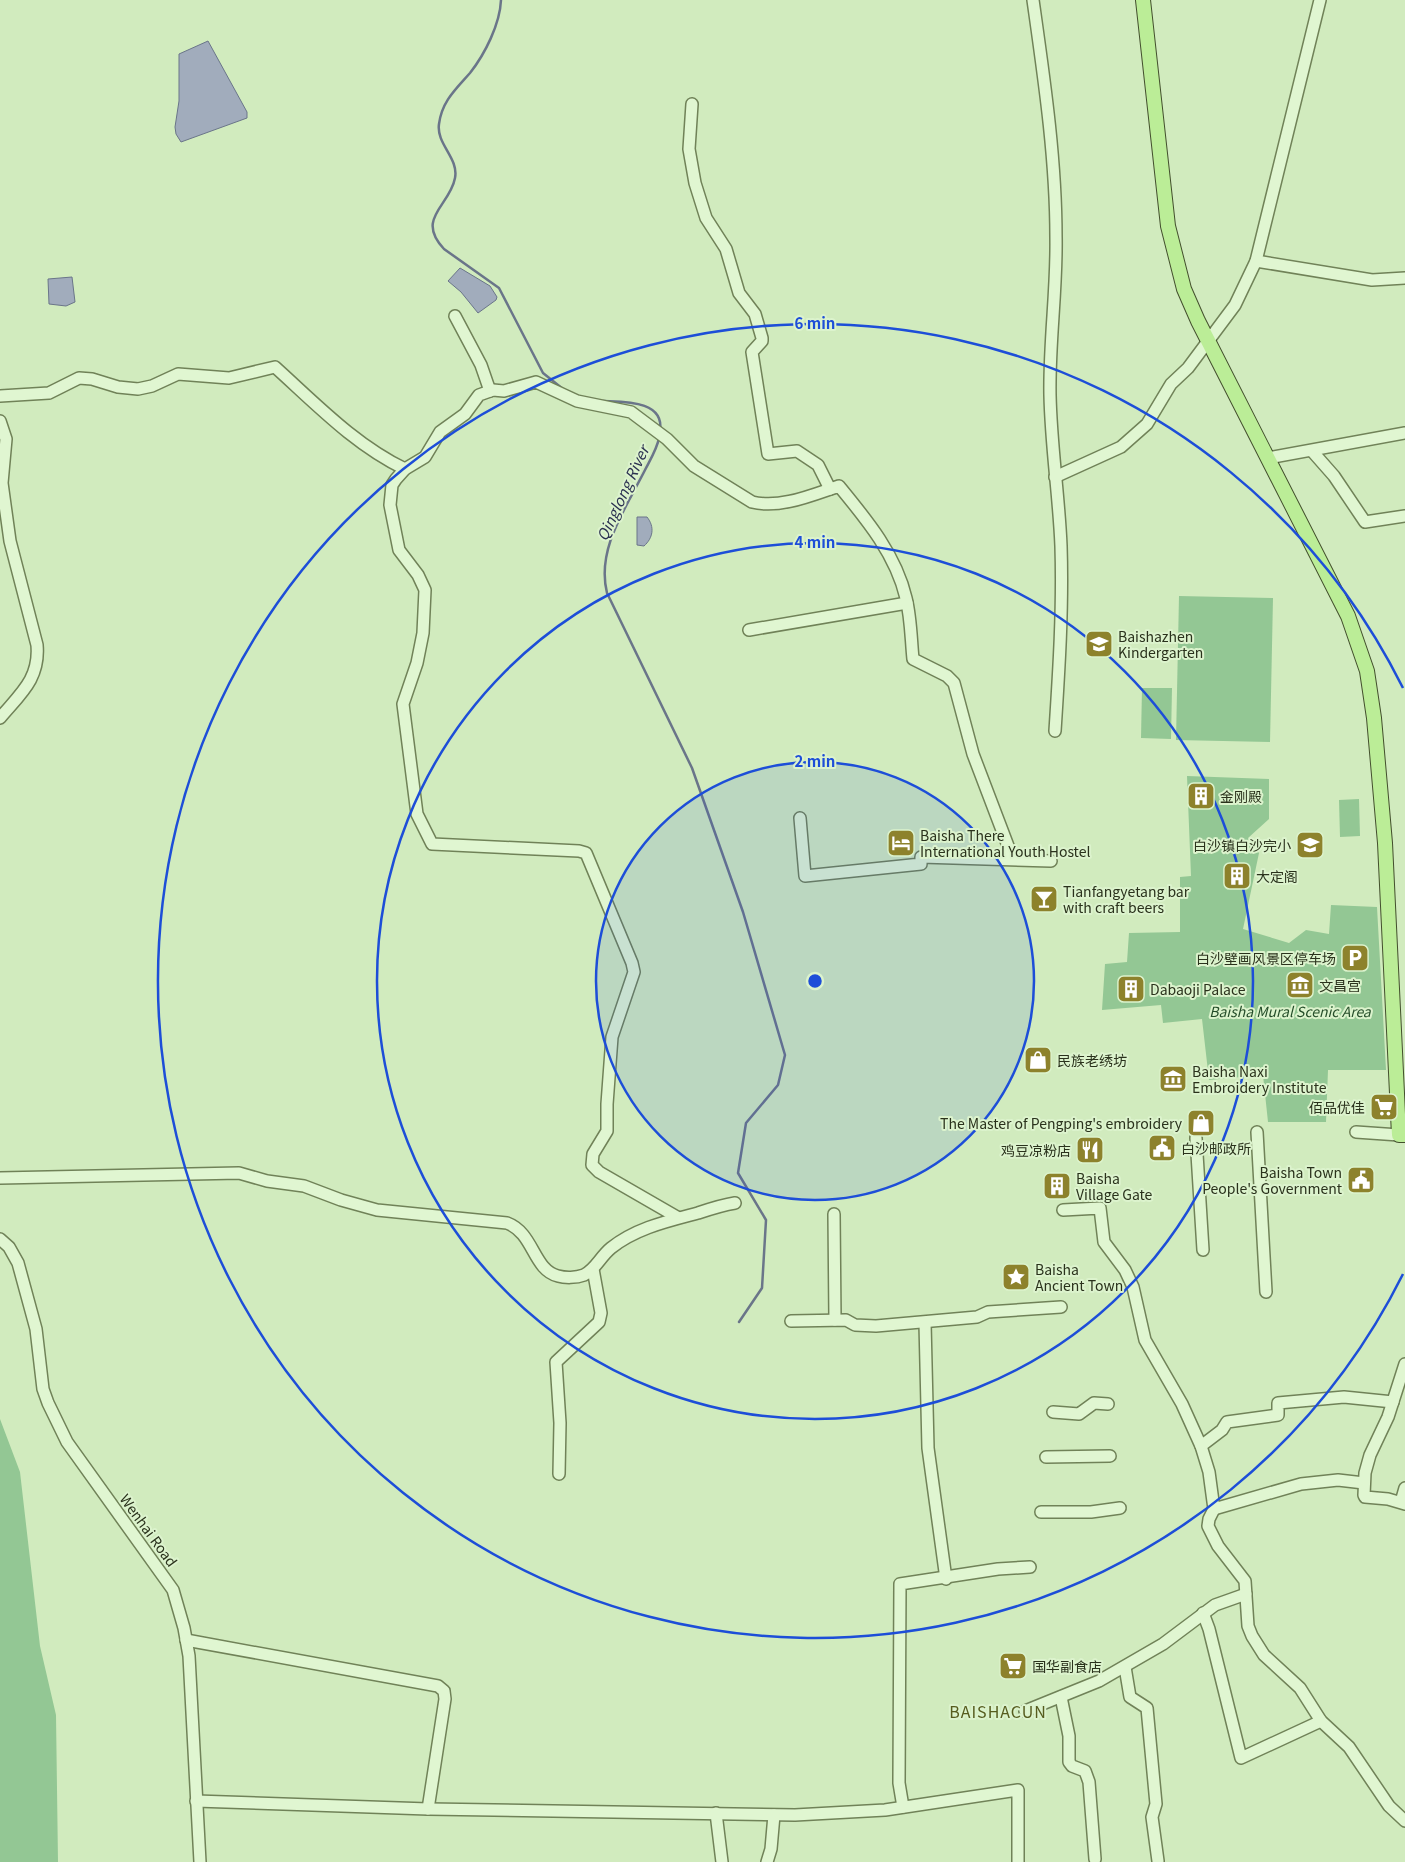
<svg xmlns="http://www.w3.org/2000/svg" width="1405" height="1862" font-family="Georgia,'Noto Sans SC',serif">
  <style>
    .green { fill: #93c794 }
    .water { fill: #a1acbc; stroke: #6a7589 }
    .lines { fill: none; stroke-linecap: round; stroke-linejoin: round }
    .stream { stroke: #6a7589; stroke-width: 2.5 }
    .minor-casing { stroke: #708258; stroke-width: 14 }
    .major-casing { stroke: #434f2d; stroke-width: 16 }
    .minor { stroke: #e0f6d1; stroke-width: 11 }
    .major { stroke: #bbed97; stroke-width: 14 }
    .ring { fill: none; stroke: #1d4ed8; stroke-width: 2.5 }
    .labels { text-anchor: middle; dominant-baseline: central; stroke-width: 4; stroke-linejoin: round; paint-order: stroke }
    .poi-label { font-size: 14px; fill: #2a321c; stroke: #dcf3cd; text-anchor: start }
    .park-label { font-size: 14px; font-style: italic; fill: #244d29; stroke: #dcf3cd }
    .street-label { font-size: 14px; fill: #2a321c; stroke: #dcf3cd }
    .water-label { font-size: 15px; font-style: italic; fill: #2c3251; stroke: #dcf3cd }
    .quarter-label { font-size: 16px; letter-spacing: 1px; fill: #565c1e; stroke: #dcf3cd }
    .centre { fill: #1d4ed8; stroke: #dcf3cd; stroke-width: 2.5 }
    .ring-label { font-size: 15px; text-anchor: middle; font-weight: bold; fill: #1d4ed8; stroke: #dcf3cd; stroke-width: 4; stroke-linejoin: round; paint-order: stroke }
  </style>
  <rect width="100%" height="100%" fill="#d1ebbe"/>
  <g class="green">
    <polygon points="1179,596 1273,598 1270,742 1176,740"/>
    <polygon points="1142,688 1172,688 1171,739 1141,738"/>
    <polygon points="1187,776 1269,779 1269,819 1248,838 1259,853 1243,929 1289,943 1306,930 1329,934 1331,905 1377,907 1386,1070 1328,1070 1326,1122 1268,1122 1263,1075 1209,1080 1202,1019 1163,1023 1161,1005 1102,1010 1105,964 1127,962 1129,933 1180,932 1180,877 1191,876"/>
    <polygon points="1359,799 1360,836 1340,837 1339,800"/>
    <polygon points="0,1419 20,1472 40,1646 56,1715 58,1862 0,1862"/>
  </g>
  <g class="water">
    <polygon points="208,41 247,112 247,118 181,142 176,134 175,127 179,101 179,54"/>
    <polygon points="460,268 490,286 497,297 496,300 478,313 461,292 448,281"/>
    <polygon points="72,277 75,302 66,306 49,304 48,279"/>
    <path d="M637,517H647C655,527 653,538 644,546L637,545Z"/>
  </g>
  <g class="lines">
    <g class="stream">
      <path d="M501,0C500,24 485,54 470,73C456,89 442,101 439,124C436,144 459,158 455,178C450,206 415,218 444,249L499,288L543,373L563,389"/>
      <path d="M603,401C623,402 665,400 660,431"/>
      <path d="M659,438C657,449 650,460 645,470C626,508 596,549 607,593L692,768L743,912L785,1055L778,1085L746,1123L738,1173L766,1220L762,1288L739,1322"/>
    </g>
    <defs>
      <g id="minor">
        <path d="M1033,0C1044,78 1056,158 1056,237C1057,290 1049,342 1050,395C1051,446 1059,496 1061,546C1063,608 1059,670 1055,731"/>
        <polyline points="692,104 689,149 695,183 706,218 726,249 739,293 755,314 762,338 762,341 752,352 768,454 797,451 818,465 830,489"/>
        <polyline points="1256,261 1372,280 1405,278"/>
        <polyline points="455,316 481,365 490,391"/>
        <path d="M0,396L49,393L79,378L92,379L118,387L138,389L152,386L178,374L229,378L275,367C316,404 355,445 405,469"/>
        <path d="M0,421L6,439L2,483L10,541L37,645C40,679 20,694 0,718"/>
        <polyline points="1312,451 1334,476 1365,522 1405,516"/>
        <polyline points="1268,458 1405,433"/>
        <polyline points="1055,477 1121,447 1147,424 1171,384 1188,368 1235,305 1256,261 1320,0"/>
        <polyline points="749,630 907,603"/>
        <polyline points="800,818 805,876 921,864 921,857 1051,861"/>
        <polyline points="1257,1132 1266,1292"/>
        <polyline points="1356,1132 1399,1135"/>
        <polyline points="1196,1138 1203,1250"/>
        <path d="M0,1178L239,1173L267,1181L304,1186L341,1200L377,1210L507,1223C534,1233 533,1270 558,1276C565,1278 576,1278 584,1275C596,1269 600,1257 611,1248C636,1228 668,1221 698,1213C710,1209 722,1205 735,1203"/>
        <polyline points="1063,1210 1100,1208 1104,1242 1125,1270 1133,1287 1145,1340 1182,1404 1201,1446 1209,1472 1214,1509 1209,1519 1208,1526 1218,1546 1245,1581 1248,1626 1252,1636 1264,1655 1300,1688 1321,1721 1349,1747 1389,1806 1405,1821"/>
        <polyline points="834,1214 835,1320"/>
        <path d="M677,1217L599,1172L592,1165L593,1154L607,1131V1104L612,1037L634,972L632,963L586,853L579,851L432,844L417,814L403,704L417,663L423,633L425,590L418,575L399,550L390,505L392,485L396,479L405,469L425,457L440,432L465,414L479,395L493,390L504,391L536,382L577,401L631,412L667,439L694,466L752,502C780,509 812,495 839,486C867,520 896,555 906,598C911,618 911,639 913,659L947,676L954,683L973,754L1013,859"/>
        <polyline points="0,1239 9,1247 18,1263 36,1329 43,1389 48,1403 67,1442 173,1590 184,1628 189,1656 200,1862"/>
        <polyline points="791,1321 846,1320 855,1325 876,1326 977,1317 988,1312 1061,1307"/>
        <polyline points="925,1323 928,1448 946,1579"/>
        <polyline points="1405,1364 1388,1417 1370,1455 1365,1473 1364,1495 1365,1497 1388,1499 1405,1504"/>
        <polyline points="1053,1412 1079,1414 1094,1403 1108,1404"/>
        <polyline points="1201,1446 1222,1430 1227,1422 1278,1415 1278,1403 1344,1397 1393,1402"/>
        <polyline points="1046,1457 1110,1456"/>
        <polyline points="559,1474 560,1423 556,1362 599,1322 601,1313 593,1269"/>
        <polyline points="1401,1502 1405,1488"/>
        <polyline points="1214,1509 1301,1484 1338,1480 1364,1483"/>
        <polyline points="1041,1512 1091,1512 1120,1508"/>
        <polyline points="1203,1613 1209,1629 1241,1758 1321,1721"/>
        <polyline points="186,1640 438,1686 444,1691 445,1699 428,1809"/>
        <polyline points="1125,1667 1130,1697 1147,1708 1156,1804 1152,1817 1158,1861"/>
        <polyline points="1061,1697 1069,1736 1069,1762 1072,1766 1085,1771 1089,1782 1095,1859"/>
        <polyline points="1025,1711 1099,1681 1163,1644 1215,1605 1246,1594"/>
        <polyline points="196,1801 428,1809 795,1815 885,1810 1018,1790 1018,1862"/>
        <polyline points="903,1807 899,1783 900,1584 998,1569 1030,1567"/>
        <polyline points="716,1813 722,1862"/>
        <polyline points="767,1862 771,1849 774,1815"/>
      </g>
      <polyline id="major" points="1143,0 1168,226 1184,289 1198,321 1348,616 1367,671 1374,718 1385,843 1399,1135 1405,1135"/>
    </defs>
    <use href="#minor" class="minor-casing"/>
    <use href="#major" class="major-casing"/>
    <use href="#minor" class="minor"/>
    <use href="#major" class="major"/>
  </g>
  <circle cx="815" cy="981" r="219" fill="#1d4ed8" fill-opacity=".12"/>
  <g class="ring">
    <circle cx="815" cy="981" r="219"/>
    <circle cx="815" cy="981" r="438"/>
    <path d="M1403 1274A657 657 0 1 1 1403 688"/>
  </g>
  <defs>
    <symbol id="school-square" viewBox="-11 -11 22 22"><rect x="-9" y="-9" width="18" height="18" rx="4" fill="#8d822c" stroke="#dcf3cd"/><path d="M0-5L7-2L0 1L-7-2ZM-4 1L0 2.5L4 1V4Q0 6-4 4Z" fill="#fff"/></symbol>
    <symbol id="building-square" viewBox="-11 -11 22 22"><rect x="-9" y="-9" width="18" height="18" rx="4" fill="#8d822c" stroke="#dcf3cd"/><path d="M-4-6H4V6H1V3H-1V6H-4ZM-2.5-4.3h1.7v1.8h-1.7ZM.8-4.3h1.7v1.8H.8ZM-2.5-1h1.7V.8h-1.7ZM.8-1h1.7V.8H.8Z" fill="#fff"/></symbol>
    <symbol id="hotel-square" viewBox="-11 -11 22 22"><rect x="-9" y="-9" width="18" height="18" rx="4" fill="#8d822c" stroke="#dcf3cd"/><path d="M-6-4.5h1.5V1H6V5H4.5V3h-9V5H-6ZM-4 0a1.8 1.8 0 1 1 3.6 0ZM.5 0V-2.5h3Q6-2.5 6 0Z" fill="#fff"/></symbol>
    <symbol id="bar-square" viewBox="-11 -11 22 22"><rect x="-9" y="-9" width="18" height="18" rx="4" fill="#8d822c" stroke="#dcf3cd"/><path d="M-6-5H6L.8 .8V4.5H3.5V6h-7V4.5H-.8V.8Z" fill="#fff"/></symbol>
    <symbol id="parking-square" viewBox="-11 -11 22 22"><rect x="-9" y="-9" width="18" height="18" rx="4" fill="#8d822c" stroke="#dcf3cd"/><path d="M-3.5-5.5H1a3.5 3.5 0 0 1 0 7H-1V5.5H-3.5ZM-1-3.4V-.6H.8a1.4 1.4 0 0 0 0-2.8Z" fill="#fff"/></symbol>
    <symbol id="museum-square" viewBox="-11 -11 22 22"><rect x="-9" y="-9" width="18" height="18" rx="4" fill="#8d822c" stroke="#dcf3cd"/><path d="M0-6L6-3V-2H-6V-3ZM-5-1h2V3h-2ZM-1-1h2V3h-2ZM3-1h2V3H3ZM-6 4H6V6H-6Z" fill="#fff"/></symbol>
    <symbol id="shop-square" viewBox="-11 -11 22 22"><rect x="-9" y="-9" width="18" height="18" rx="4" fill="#8d822c" stroke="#dcf3cd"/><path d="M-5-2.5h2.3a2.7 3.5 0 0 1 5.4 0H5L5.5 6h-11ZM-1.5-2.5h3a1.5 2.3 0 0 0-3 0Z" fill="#fff"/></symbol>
    <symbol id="supermarket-square" viewBox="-11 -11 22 22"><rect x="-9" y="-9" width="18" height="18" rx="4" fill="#8d822c" stroke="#dcf3cd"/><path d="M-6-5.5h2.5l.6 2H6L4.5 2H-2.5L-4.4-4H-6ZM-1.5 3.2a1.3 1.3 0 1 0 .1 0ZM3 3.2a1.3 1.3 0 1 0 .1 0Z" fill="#fff"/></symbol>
    <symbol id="civic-square" viewBox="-11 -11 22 22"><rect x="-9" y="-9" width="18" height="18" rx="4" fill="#8d822c" stroke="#dcf3cd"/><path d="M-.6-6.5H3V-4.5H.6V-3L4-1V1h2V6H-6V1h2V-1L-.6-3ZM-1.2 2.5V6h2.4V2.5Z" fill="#fff"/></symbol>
    <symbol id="restaurant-square" viewBox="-11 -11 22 22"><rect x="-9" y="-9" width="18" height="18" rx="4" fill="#8d822c" stroke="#dcf3cd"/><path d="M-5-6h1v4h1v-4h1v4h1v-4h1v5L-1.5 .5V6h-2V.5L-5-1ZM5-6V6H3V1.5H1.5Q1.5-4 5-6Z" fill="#fff"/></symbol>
    <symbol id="sight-square" viewBox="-11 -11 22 22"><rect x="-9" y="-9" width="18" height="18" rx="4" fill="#8d822c" stroke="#dcf3cd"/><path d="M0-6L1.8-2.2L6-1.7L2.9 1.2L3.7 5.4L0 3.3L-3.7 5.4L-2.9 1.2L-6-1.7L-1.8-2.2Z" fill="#fff"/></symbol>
  </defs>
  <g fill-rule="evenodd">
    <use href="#school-square" x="1083" y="628" width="32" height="32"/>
    <use href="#building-square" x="1185" y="780" width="32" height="32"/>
    <use href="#hotel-square" x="885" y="827" width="32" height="32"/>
    <use href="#school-square" x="1294" y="829" width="32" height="32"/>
    <use href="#building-square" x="1221" y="860" width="32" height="32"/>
    <use href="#bar-square" x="1028" y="883" width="32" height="32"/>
    <use href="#parking-square" x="1339" y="942" width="32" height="32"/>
    <use href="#museum-square" x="1284" y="969" width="32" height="32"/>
    <use href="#building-square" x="1115" y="973" width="32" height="32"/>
    <use href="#shop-square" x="1022" y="1044" width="32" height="32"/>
    <use href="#museum-square" x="1157" y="1063" width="32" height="32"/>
    <use href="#supermarket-square" x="1368" y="1091" width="32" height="32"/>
    <use href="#shop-square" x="1185" y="1107" width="32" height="32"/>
    <use href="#civic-square" x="1146" y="1132" width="32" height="32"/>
    <use href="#restaurant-square" x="1074" y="1134" width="32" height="32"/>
    <use href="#civic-square" x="1345" y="1164" width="32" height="32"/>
    <use href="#building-square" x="1041" y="1170" width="32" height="32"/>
    <use href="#sight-square" x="1000" y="1261" width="32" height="32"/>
    <use href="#supermarket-square" x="997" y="1650" width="32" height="32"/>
  </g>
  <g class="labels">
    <g class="poi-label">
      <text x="1118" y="636">Baishazhen<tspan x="1118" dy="16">Kindergarten</tspan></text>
      <text x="1220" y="796">金刚殿</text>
      <text x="920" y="835">Baisha There<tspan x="920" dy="16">International Youth Hostel</tspan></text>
      <text x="1291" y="845" text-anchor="end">白沙镇白沙完小</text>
      <text x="1256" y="876">大定阁</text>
      <text x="1063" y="891">Tianfangyetang bar<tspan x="1063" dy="16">with craft beers</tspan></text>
      <text x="1336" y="958" text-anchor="end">白沙壁画风景区停车场</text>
      <text x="1319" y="985">文昌宫</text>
      <text x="1150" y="989">Dabaoji Palace</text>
      <text x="1057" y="1060">民族老绣坊</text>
      <text x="1192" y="1071">Baisha Naxi<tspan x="1192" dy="16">Embroidery Institute</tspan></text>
      <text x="1365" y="1107" text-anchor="end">佰品优佳</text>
      <text x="1182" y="1123" text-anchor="end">The Master of Pengping's embroidery</text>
      <text x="1181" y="1148">白沙邮政所</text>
      <text x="1071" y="1150" text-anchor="end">鸡豆凉粉店</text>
      <text x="1342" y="1172" text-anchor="end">Baisha Town<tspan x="1342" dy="16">People's Government</tspan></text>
      <text x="1076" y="1178">Baisha<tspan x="1076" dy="16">Village Gate</tspan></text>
      <text x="1035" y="1269">Baisha<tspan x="1035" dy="16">Ancient Town</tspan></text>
      <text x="1032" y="1666">国华副食店</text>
    </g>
    <g class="park-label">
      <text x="1290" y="1011">Baisha Mural Scenic Area</text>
    </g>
    <g class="street-label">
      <text transform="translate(149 1530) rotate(54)">Wenhai Road</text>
    </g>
    <g class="water-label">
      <text transform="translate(622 493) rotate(-65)">Qinglong River</text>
    </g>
    <g class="quarter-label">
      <text x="998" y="1711">BAISHACUN</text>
    </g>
  </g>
  <circle cx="815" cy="981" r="8" class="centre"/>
  <g class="ring-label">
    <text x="815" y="329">6 min</text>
    <text x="815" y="548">4 min</text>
    <text x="815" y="767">2 min</text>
  </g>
</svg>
